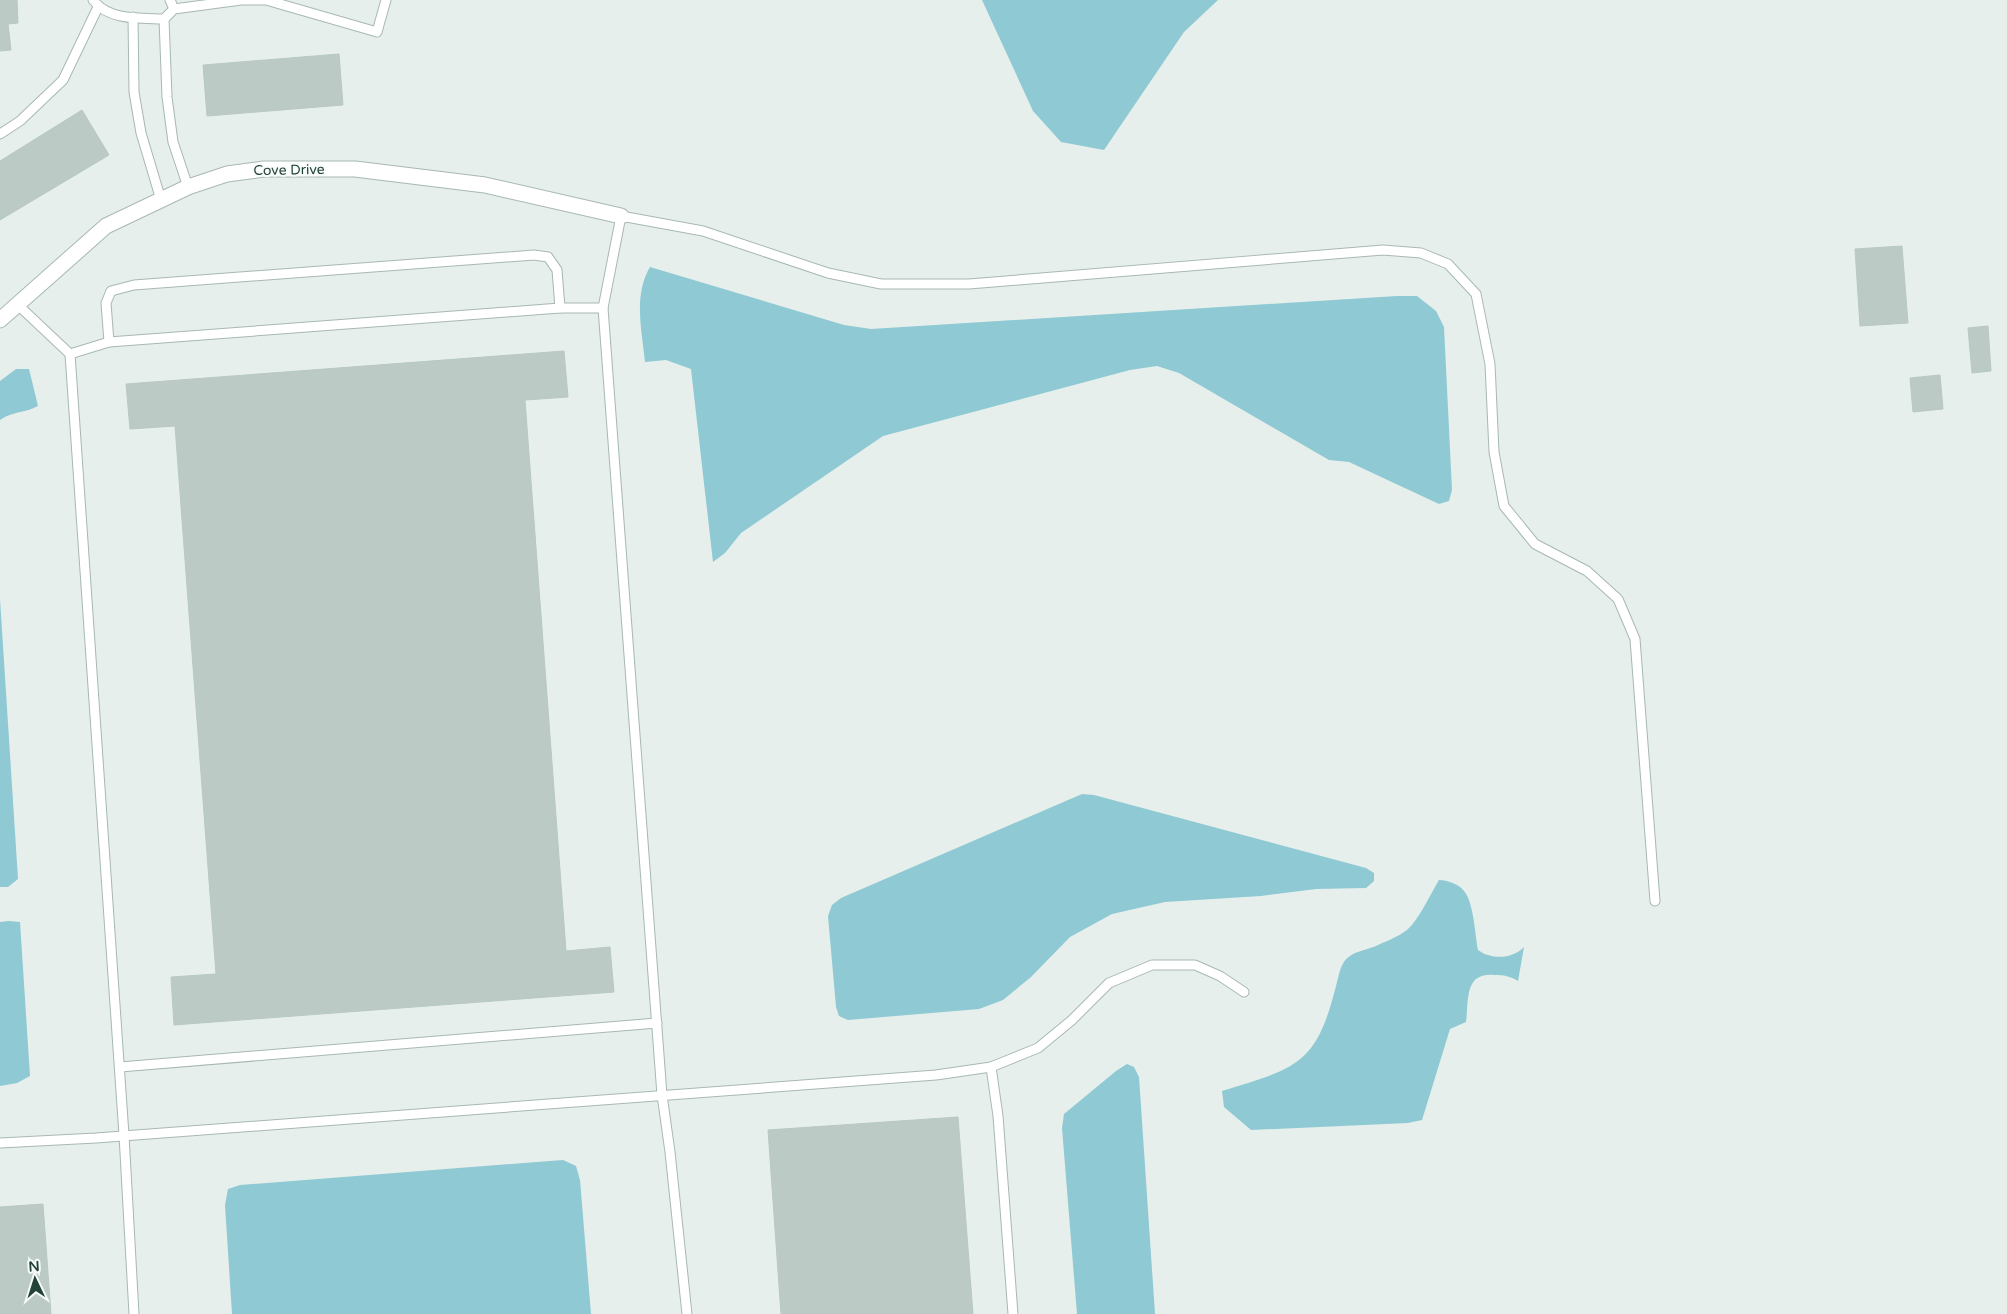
<svg xmlns="http://www.w3.org/2000/svg" width="2007" height="1314" font-family="'Varela Round',sans-serif">
  <style>
    .water { fill: #8ec9d4 }
    .building { fill: #bbcac4; stroke: #b8c9c2 }
    .lines { fill: none; stroke-linecap: round; stroke-linejoin: round }
    .lane-casing { stroke: #a8b8b2; stroke-width: 11 }
    .street-casing { stroke: #a8b8b2; stroke-width: 17 }
    .lane { stroke: #fff; stroke-width: 9 }
    .street { stroke: #fff; stroke-width: 15 }
    .labels { text-anchor: middle; dominant-baseline: central; stroke-width: 4; stroke-linejoin: round; paint-order: stroke }
    .street-label { font-size: 14px; fill: #24423a; stroke: #f7fbf9 }
  </style>
  <rect width="100%" height="100%" fill="#e6efeb"/>
  <g class="water">
    <polygon points="982,0 1218,0 1184,32 1104,150 1061,142 1033,111"/>
    <path d="M650,267L844,325L871,329L1397,296H1417L1436,311L1444,327L1452,490L1449,501L1439,504L1349,462L1329,460L1179,373L1157,366L1130,370L883,436L741,533L725,553L713,562L691,369L666,360L645,362C642,330 633,296 650,267Z"/>
    <path d="M16,369H29L38,406C25,413 13,411 0,420V381Z"/>
    <polygon points="0,599 18,879 8,887 0,887"/>
    <polygon points="1082,794 1094,795 1366,868 1374,873 1374,881 1366,888 1316,889 1261,896 1165,902 1112,914 1070,937 1031,977 1003,1000 979,1009 848,1020 839,1016 836,1007 828,916 832,905 841,898"/>
    <path d="M1439,880C1447,880 1459,884 1464,891C1474,903 1475,935 1478,950C1491,960 1513,959 1524,947L1518,981C1510,976 1504,975 1495,975C1464,972 1469,999 1466,1022L1450,1029L1422,1120L1408,1123L1251,1130L1224,1107L1222,1091C1296,1068 1316,1066 1336,986C1339,976 1340,962 1350,956C1356,951 1370,949 1378,945C1389,940 1403,935 1411,926C1422,913 1430,895 1439,880Z"/>
    <polygon points="9,921 20,922 30,1076 17,1083 0,1086 0,922"/>
    <polygon points="1127,1064 1134,1067 1139,1077 1155,1314 1077,1314 1062,1128 1064,1114 1116,1071"/>
    <polygon points="563,1160 576,1166 580,1180 591,1314 232,1314 225,1205 228,1189 240,1185"/>
  </g>
  <g class="building">
    <polygon points="0,0 17,0 18,23 8,24 11,50 0,51"/>
    <polygon points="339,54 343,105 207,116 203,65"/>
    <polygon points="82,110 109,155 0,220 0,161"/>
    <polygon points="1902,246 1908,323 1860,326 1855,249"/>
    <polygon points="1988,326 1991,371 1972,373 1968,328"/>
    <polygon points="564,351 568,397 525,400 566,951 610,947 614,992 174,1025 171,977 216,974 175,426 130,429 126,384"/>
    <polygon points="1940,375 1943,409 1913,412 1910,378"/>
    <polygon points="958,1117 973,1314 781,1314 768,1130"/>
    <polygon points="43,1204 51,1314 0,1314 0,1207"/>
  </g>
  <g class="lines">
    <defs>
      <g id="lane">
        <path d="M93,0C109,21 140,18 164,19L174,9L241,0H266L377,32L386,0"/>
        <polyline points="170,0 174,9"/>
        <polyline points="133,17 134,92 141,133 161,200"/>
        <polyline points="164,19 167,97 173,142 188,187"/>
        <polyline points="0,134 20,121 63,80 98,7"/>
        <polyline points="18,305 70,354 109,342 106,303 111,291 134,285 534,255 548,257 557,270 560,308 603,308"/>
        <polyline points="109,342 560,308"/>
        <polyline points="70,354 124,1135 134,1314"/>
        <polyline points="120,1067 657,1023"/>
        <polyline points="991,1067 998,1116 1013,1314"/>
        <polyline points="0,1143 96,1138 936,1075 991,1067 1038,1048 1072,1020 1109,983 1152,965 1195,965 1220,976 1244,992"/>
        <polyline points="687,1314 670,1152 662,1095 603,308 621,216 703,231 828,273 881,284 969,284 1383,250 1421,253 1448,264 1476,294 1490,364 1494,452 1504,506 1535,544 1587,571 1618,599 1635,639 1655,901"/>
      </g>
      <polyline id="street" points="0,320 106,226 188,187 227,174 264,169 355,169 485,185 621,216"/>
    </defs>
    <use href="#lane" class="lane-casing"/>
    <use href="#street" class="street-casing"/>
    <use href="#lane" class="lane"/>
    <use href="#street" class="street"/>
  </g>
  <g class="labels">
    <g class="street-label">
      <text transform="translate(289 170) rotate(-1)">Cove Drive</text>
    </g>
  </g>
  <g transform="translate(35 1279) rotate(356)" stroke="#f7fbf9" stroke-width="4" paint-order="stroke">
  <path d="M0-4L9 19L0 12L-9 19Z" fill="#24423a"/>
  <text y="-8" font-size="14" font-weight="bold" text-anchor="middle" fill="#24423a">N</text>
  </g>
</svg>
